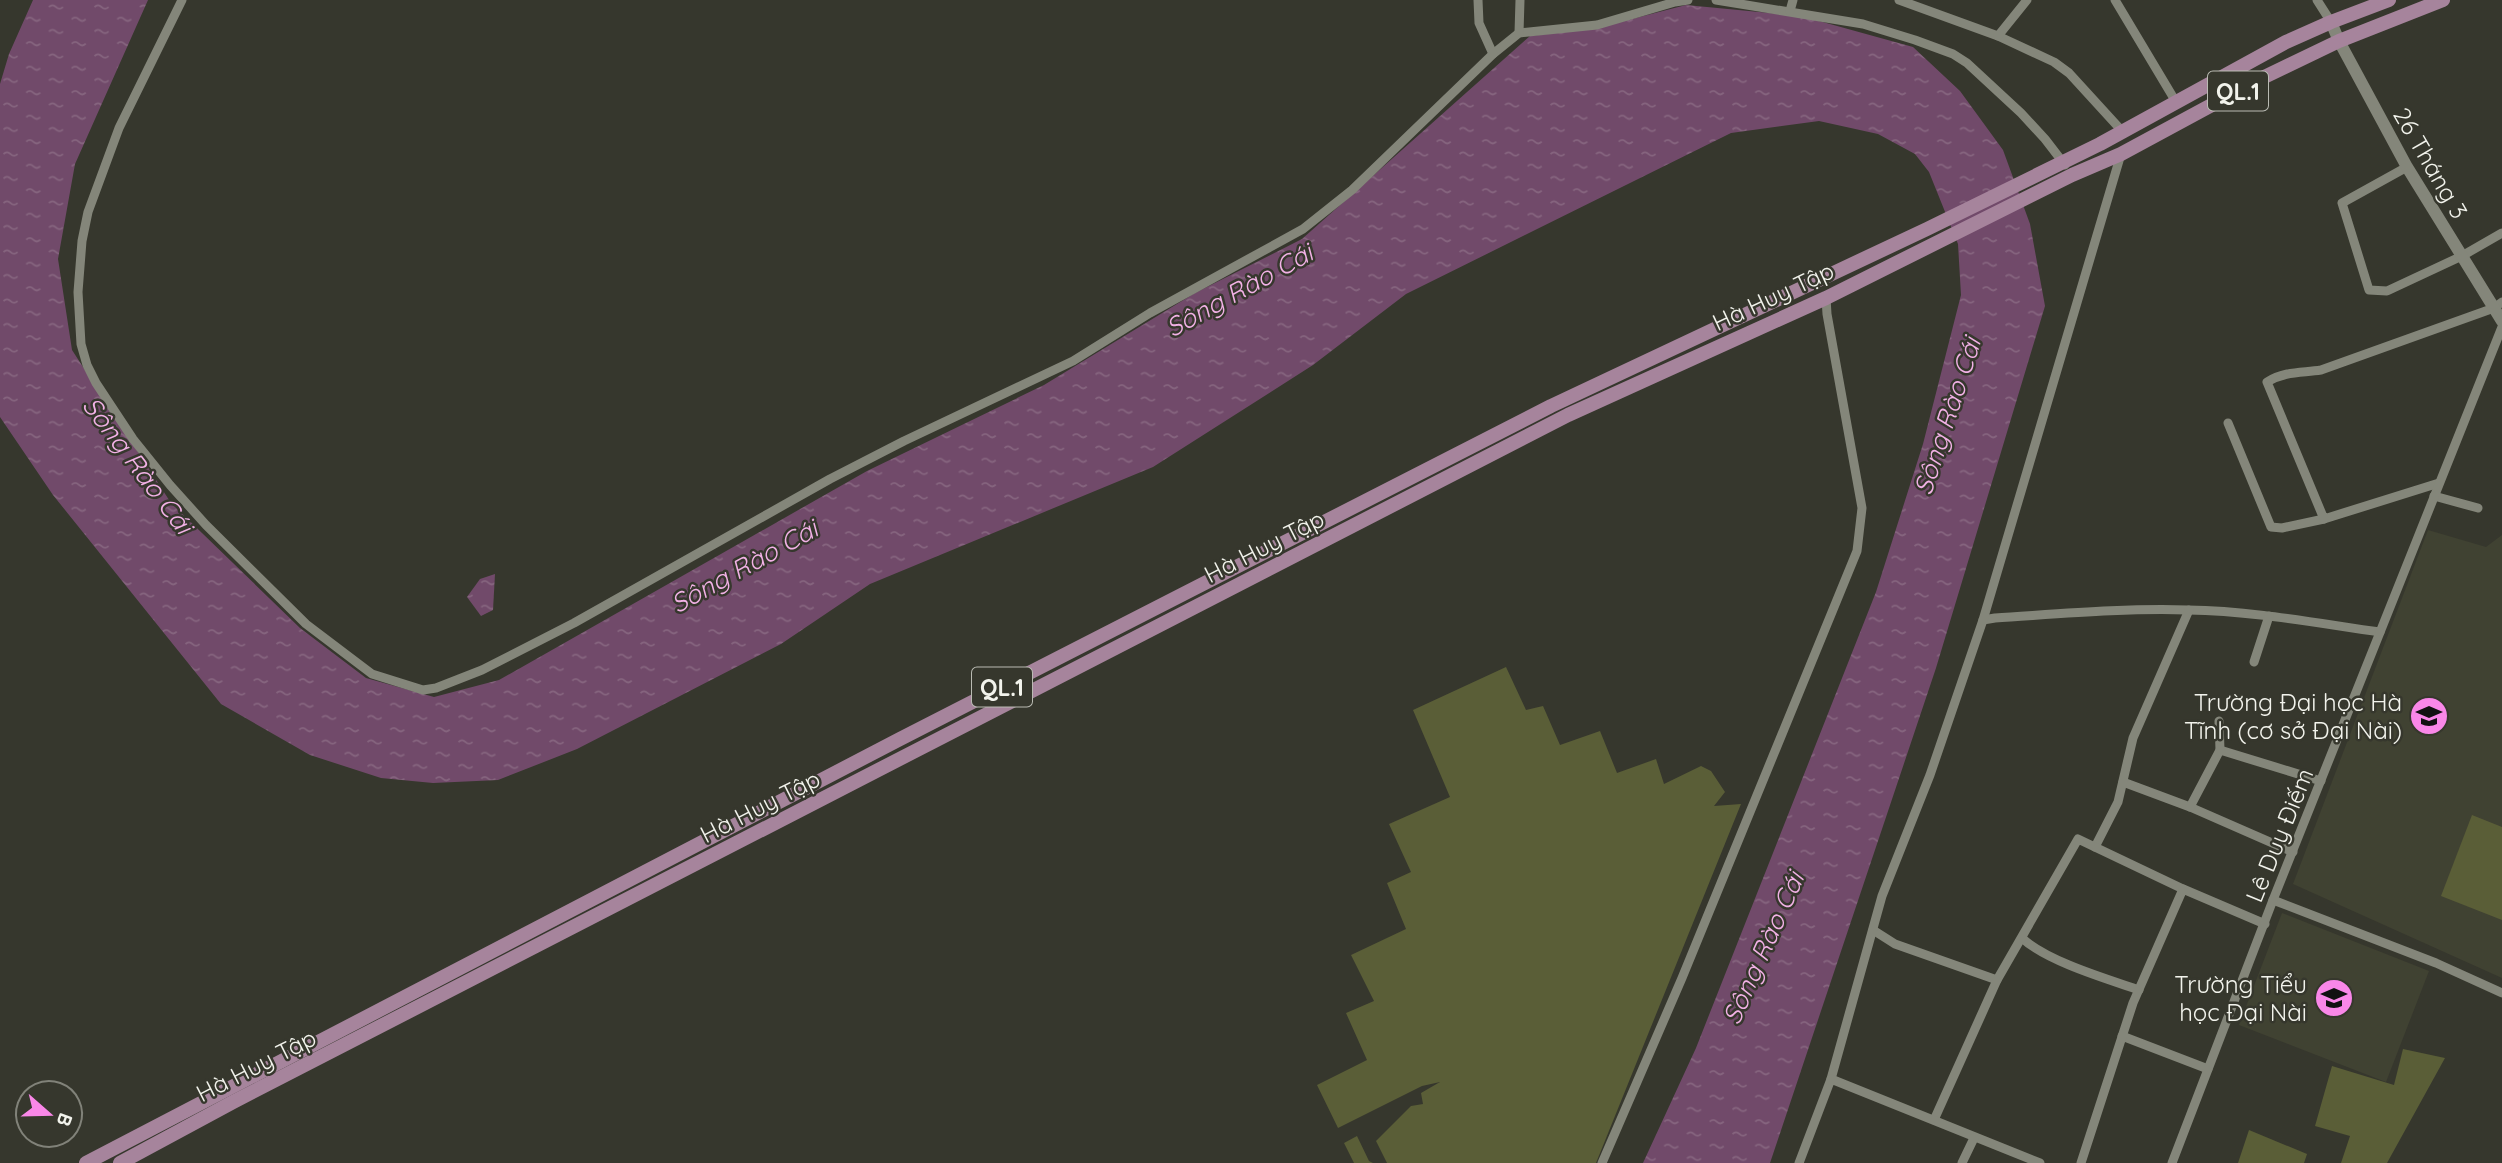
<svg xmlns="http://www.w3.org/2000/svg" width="2502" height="1163" font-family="Quicksand,sans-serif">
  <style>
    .built { fill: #404232 }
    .green { fill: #5a5e37 }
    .water { fill: url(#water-ripples) }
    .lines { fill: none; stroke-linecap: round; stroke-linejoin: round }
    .street { stroke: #84867a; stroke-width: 9 }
    .secondary { stroke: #84867a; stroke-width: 12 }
    .primary { stroke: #a6849c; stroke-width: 14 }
    .labels { text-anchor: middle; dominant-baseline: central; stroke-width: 5; stroke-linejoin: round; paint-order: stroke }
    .shield { fill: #36372d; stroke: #babbb3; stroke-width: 2 }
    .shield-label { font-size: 23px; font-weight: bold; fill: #f2f3ec }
    .street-label { font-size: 24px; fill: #f2f3ec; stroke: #36372d }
    .poi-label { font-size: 24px; fill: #f2f3ec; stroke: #36372d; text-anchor: end }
    .water-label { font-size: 26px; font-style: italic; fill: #f2b1e6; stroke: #36372d }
  </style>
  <defs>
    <pattern id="water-ripples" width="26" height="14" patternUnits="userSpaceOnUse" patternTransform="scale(1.75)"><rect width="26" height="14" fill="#714a6a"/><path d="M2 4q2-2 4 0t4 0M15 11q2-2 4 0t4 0" fill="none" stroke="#86657f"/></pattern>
  </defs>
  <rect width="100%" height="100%" fill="#36372d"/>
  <g class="built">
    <polygon points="2428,530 2486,547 2502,535 2502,978 2293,884"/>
    <polygon points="2282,913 2429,971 2386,1082 2239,1025"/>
  </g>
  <g class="green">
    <polygon points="1506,667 1526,710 1543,706 1560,745 1600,731 1617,773 1656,759 1664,784 1701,766 1711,771 1725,792 1714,806 1741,804 1596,1163 1387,1163 1376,1141 1411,1106 1423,1104 1421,1093 1440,1082 1422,1086 1338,1128 1317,1085 1367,1060 1346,1013 1374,1001 1351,955 1406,929 1387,883 1411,872 1389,824 1450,797 1413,710"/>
    <polygon points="2472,815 2502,827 2502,920 2441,896"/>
    <polygon points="2403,1049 2445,1058 2387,1163 2341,1163 2350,1136 2315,1126 2332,1066 2394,1085"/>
    <polygon points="2249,1130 2307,1154 2304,1163 2238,1163"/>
    <polygon points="1357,1136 1369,1161 1373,1163 1354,1163 1344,1143"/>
  </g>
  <g class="water">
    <polygon points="33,0 148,0 75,164 58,259 72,350 171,503 300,628 366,678 434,697 499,680 867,471 1044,385 1195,293 1302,239 1530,36 1597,28 1686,5 1801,16 1913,47 1960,91 2003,150 2030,224 2045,306 1936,668 1770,1163 1643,1163 1696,1048 1876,592 1923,444 1961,295 1958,244 1929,172 1915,154 1878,134 1819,121 1731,133 1406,294 1313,365 1153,467 870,584 781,644 577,749 498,780 433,783 381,778 310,755 221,704 53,495 0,417 0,84 9,54"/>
    <polygon points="495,574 493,610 481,616 467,597 480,579"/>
  </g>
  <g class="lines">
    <g class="street">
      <polyline points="182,0 119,128 88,212 82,241 78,292 81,344 87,365 96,383 133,439 170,485 206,525 306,624 372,674 423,690 436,688 482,670 574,623 830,479 904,441 1073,361 1150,313 1303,229 1352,190 1493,54 1519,33 1597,25 1675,2 1688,0"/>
      <polyline points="1478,0 1479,23 1493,54"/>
      <polyline points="1716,0 1863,24 1915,40 1953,54 1967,63 2021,113 2045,139 2065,165"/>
      <polyline points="1899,0 1998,36 2054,62 2069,73 2122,131"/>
      <polyline points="2115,0 2176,102"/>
      <polyline points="2317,0 2331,22"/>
      <polyline points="1790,11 1793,0"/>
      <polyline points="1519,33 1520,0"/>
      <polyline points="1998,36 2027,0"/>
      <polyline points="2407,167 2342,203 2369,290 2387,291 2462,256 2502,233"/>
      <polyline points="2228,423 2271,527 2282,528 2324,519"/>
      <path d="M2439,483L2324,519L2267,382C2285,371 2301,373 2321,370L2494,308L2502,302"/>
      <polyline points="2434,496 2478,508"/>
      <path d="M1983,620L1995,618C2059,614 2124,608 2188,610C2253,611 2316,623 2380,632"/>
      <polyline points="2254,662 2269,616"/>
      <polyline points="2220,750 2321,781"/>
      <polyline points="2123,782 2190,807 2293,852"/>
      <polyline points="2190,807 2220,750 2219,721"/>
      <polyline points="2095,847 2118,802 2133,738 2189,610"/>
      <polyline points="2273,900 2436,963 2502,993"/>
      <polyline points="1873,930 1895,944 1997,980"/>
      <path d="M2022,938C2046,961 2107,979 2139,990"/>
      <polyline points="2122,1036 2208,1069"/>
      <polyline points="1831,1079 1882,896 1930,775 1983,620 2121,154"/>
      <polyline points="1934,1120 1997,980 2078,839 2183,889"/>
      <polyline points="1602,1163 1682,978 1857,551 1862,508 1827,314 1826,298"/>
      <polyline points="1799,1163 1831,1079 2040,1163"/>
      <polyline points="1962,1163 1974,1138"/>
      <polyline points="2081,1163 2133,1003 2183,889 2265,924"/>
      <polyline points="2172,1163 2273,900 2502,327"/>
    </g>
    <polyline class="secondary" points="2331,22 2339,41 2407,167 2502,321"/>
    <g class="primary">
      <polyline points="86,1163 900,739 1551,406 1927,229 2100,144 2286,42 2331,22 2389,0"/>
      <polyline points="120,1163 233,1102 1568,415 1826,298 2072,175 2121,154 2258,80 2339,41 2443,0"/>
    </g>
  </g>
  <defs>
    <symbol id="university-disc" viewBox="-11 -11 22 22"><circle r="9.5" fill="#f987e8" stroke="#36372d"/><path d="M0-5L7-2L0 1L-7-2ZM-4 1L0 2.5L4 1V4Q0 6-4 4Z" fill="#111"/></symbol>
    <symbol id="school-disc" viewBox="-11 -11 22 22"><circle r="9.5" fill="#f987e8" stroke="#36372d"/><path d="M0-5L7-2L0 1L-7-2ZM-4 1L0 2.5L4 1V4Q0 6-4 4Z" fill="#111"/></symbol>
  </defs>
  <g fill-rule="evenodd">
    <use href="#university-disc" x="2407" y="694" width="44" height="44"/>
    <use href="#school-disc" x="2312" y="976" width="44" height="44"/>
  </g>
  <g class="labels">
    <g class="shield">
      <rect x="2208" y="71.5" width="60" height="39" rx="5"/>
      <rect x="972" y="667.5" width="60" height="39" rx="5"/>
    </g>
    <g class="shield-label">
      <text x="2238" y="91">QL.1</text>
      <text x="1002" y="687">QL.1</text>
    </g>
    <g class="street-label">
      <text transform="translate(2431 163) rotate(60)">26 Tháng 3</text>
      <text transform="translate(1773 296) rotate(-25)">Hà Huy Tập</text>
      <text transform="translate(1264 546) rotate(-27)">Hà Huy Tập</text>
      <text transform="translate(760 806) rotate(-27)">Hà Huy Tập</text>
      <text transform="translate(2279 835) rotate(-68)">Lê Duy Điếm</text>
      <text transform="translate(256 1065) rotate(-27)">Hà Huy Tập</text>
    </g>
    <g class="poi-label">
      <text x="2402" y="702">Trường Đại học Hà<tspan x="2402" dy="28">Tĩnh (cơ sở Đại Nài)</tspan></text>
      <text x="2307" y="984">Trường Tiểu<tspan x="2307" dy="28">học Đại Nài</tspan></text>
    </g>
    <g class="water-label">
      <text transform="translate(1239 290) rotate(-29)">Sông Rào Cái</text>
      <text transform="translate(1947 416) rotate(-72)">Sông Rào Cái</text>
      <text transform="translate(138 465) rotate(53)">Sông Rào Cái</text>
      <text transform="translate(744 566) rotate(-29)">Sông Rào Cái</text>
      <text transform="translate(1763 948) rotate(-66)">Sông Rào Cái</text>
    </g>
  </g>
  <g transform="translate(49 1114) rotate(110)"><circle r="33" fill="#36372d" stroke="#818279" stroke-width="2"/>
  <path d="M0-5L12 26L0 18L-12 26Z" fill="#f987e8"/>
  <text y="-10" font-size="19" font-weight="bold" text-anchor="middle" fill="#f2f3ec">B</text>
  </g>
</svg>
